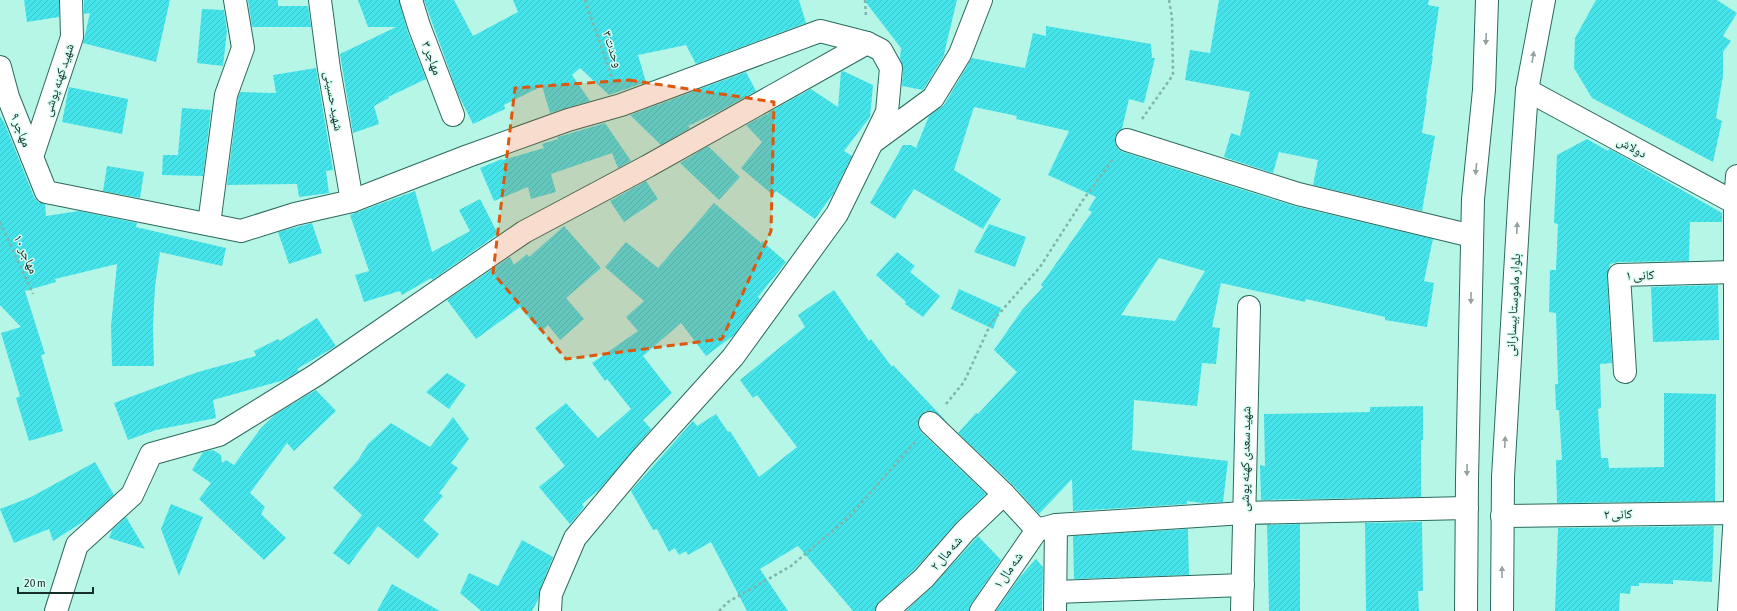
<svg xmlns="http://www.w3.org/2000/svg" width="1737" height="611" font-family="'Asap Condensed','Noto Naskh Arabic',sans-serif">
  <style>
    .building { fill: url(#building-hatch); fill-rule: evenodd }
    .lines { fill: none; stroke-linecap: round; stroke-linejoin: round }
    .minor-casing { stroke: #2a6a5e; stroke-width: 24 }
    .tertiary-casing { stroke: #2a6a5e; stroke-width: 24 }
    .primary-casing { stroke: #2a6a5e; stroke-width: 24 }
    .path { stroke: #81b5a9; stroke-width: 2.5; stroke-dasharray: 3 3; stroke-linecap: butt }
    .minor { stroke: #fff; stroke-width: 22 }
    .tertiary { stroke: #fff; stroke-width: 22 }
    .primary { stroke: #fff; stroke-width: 22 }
    .oneway { fill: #95a19f }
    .marked { fill: #dd570d; fill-opacity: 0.2; stroke: #dd570d; stroke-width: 3; stroke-dasharray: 8 5; stroke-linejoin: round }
    .labels { text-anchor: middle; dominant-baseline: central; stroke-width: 3; stroke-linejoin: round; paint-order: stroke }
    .street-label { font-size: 13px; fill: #142e29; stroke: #d8fef4 }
  </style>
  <defs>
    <pattern id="building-hatch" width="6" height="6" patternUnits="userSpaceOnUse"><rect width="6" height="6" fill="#45e4ea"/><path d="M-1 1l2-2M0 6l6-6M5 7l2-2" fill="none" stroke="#3cc4c9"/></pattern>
  </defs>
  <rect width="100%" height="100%" fill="#b6f6e7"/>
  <g class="building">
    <polygon points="24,0 59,0 59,17 27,22"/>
    <polygon points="84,0 170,0 156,62 83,43 90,13 84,14"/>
    <polygon points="248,0 278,0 278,6 308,6 311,27 252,27"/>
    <polygon points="358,0 399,0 407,30 426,79 388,97 389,98 374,106 379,124 353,133 340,54 396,27 368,27"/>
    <polygon points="424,0 454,0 473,36 518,12 513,0 799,0 806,23 696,64 686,45 638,55 646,82 609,95 580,68 572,75 590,101 550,113 542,86 504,105 505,109 473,124 458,94"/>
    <polygon points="864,0 957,0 944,54 945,54 923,90 902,86 903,69 900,58 901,48"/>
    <polygon points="1219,0 1429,0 1428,5 1439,7 1432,56 1433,56 1426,99 1427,99 1422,133 1435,136 1422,211 1313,185 1318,160 1279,152 1273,173 1224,157 1231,133 1240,136 1250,92 1185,80 1190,50 1210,53"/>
    <polygon points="1596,0 1717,0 1737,13 1723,36 1731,41 1723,52 1723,76 1716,118 1722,121 1713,162 1592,98 1574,68 1575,38"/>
    <polygon points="202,9 224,10 227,31 223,66 197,63"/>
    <path d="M1046,26L1151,44L1152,58H1155L1144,103L1129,99L1122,129L1118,131L1115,137V143L1118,149L1123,152L1294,206L1433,239L1424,281L1434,283L1427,327L1385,320V317L1306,299L1305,302L1221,283L1212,327L1220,328L1216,364L1202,363L1197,406L1134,400L1132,450L1228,461L1223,502L1202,503L1187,501V504L1073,511L1072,479L1039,514L1013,485L958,433L976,413L978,414L1017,372L994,350L1022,310L1043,287L1041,285L1092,212L1088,210L1096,197L1048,175L1069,131L1016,119L1017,116L974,107L954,170L1001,199L983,229L914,189L895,219L870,203L903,145H911L916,148L929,116L944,105L972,58L1025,68L1033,33L1046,36ZM1159,258L1205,271L1175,321L1121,315Z"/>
    <polygon points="316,68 333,170 326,171 329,193 299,197 297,184 227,185 238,98 240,92 276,93 273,75"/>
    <polygon points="843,71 873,85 870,117 844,151 852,156 833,194 815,219 776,191 773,195 741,168 762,142 746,125 767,114 767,115 771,111 811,89 838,107 841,72"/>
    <polygon points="746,72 756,91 722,110 688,126 690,128 661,145 630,115"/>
    <polygon points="69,87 128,99 122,134 62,122"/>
    <polygon points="182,108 211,110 203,176 162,175 163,155 178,155"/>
    <polygon points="0,116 5,124 34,197 38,202 45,204 46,216 79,211 137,223 136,227 226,248 222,266 160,252 155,286 153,326 154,366 112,366 111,326 117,264 55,279 56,282 25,291 45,354 41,355 63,431 29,441 16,398 20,396 1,333 21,327 0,305"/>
    <polygon points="605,123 631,161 618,168 612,153 551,174 556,192 531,199 528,187 494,201 480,168 502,159 503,160 544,148 542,144 558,139 558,137"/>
    <polygon points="1587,139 1608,151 1609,149 1617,153 1722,213 1722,222 1690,222 1689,261 1619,262 1610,264 1607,276 1612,363 1600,364 1601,408 1598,409 1601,458 1608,458 1609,468 1664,467 1664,393 1716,394 1715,501 1557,503 1556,460 1562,460 1559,410 1556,410 1555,384 1558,384 1556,313 1549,312 1550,270 1556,270 1558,224 1554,223 1557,155"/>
    <polygon points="708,146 740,177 719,200 680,163"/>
    <polygon points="107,166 144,172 140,198 103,191"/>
    <polygon points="646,181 658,199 624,222 610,201"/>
    <polygon points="415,191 432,252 470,231 459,210 480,199 498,234 432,280 431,278 402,295 400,291 364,302 355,275 369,271 350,215"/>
    <polygon points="714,203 761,243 762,241 786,262 758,297 760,299 734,335 706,356 681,323 643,356 672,393 643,420 651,429 600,489 582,504 584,507 570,524 539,487 565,466 535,428 566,403 598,438 631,409 607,379 605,381 592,363 638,331 626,317 644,301 605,267 626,242 658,268"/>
    <polygon points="312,223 322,253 289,264 278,232"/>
    <polygon points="989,224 1026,237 1015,267 974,252"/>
    <polygon points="564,226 601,268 566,298 584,319 560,340 548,325 541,332 520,307 476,339 447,300 510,257 514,265 527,254 529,257"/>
    <polygon points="897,252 915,266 910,272 940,296 923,317 905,304 906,302 876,275"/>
    <polygon points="1718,285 1719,340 1653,342 1651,287"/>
    <polygon points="959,289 1001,308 993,329 951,309"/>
    <polygon points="834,290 869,341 871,339 892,367 893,365 947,422 933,411 926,411 921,415 918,420 918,426 921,432 986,494 956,523 915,569 879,602 875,611 853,611 798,546 760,569 788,611 747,611 711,542 688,555 686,551 679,555 675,548 669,552 657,529 653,530 631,491 693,421 697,426 716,414 728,432 730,431 759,477 797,447 757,395 753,398 740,380 805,327 798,315"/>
    <polygon points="317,318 336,346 297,369 299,371 284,380 213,400 216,418 156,430 128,440 114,403 198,372 256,356 254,351 278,339 280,341"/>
    <polygon points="447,373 466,385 449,409 426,392"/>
    <polygon points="316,390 336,411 294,451 287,443 250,493 265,507 261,514 286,538 264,560 199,499 211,483 192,470 203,452 213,450 221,455 222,463 226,460 234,465 261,428 276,414"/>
    <polygon points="1423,406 1423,440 1421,440 1421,497 1261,500 1260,465 1265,466 1264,414 1370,412 1370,407"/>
    <polygon points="453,417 469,439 451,463 458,468 439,493 443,496 423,520 439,534 418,559 378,526 349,565 333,553 362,515 333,488 358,460 368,444 391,423 430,447"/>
    <polygon points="95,462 114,495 86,520 53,541 49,529 14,543 0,509 31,497"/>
    <polygon points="171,504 203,517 179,576 161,529"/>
    <polygon points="126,517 145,549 109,538 112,530"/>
    <polygon points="1422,522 1423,591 1418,591 1419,611 1366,611 1365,523"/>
    <polygon points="1300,524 1300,611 1269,611 1267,525"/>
    <polygon points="1714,526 1712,582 1673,580 1673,584 1639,583 1639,586 1631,586 1630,594 1620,593 1619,611 1555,611 1558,528"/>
    <polygon points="1188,529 1189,575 1074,579 1073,536"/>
    <polygon points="978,536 1001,560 971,604 969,611 906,611 933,586"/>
    <polygon points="522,540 553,557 540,589 538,600 532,611 481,611 460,593 469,573 498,586"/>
    <polygon points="1036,559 1043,567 1042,611 996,611 1019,578"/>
    <polygon points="392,584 440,611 377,611"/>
  </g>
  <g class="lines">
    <defs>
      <g id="minor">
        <polyline points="320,0 329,69 352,201"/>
        <polyline points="411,0 419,26 453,115"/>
        <polyline points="0,67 8,97 46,192 241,231 295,214 352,201 468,156 568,120 621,105 820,31 867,43"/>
        <polyline points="1127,140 1298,194 1472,236"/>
        <polyline points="873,142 933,98 960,54 981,0"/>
        <polyline points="32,157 72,37 71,0"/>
        <polyline points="209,224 226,95 243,48 235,0"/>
        <polyline points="1625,372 1619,275 1735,272"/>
        <polyline points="930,423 1004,494 1037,530 1056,525 1244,513 1467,508"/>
        <polyline points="1502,516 1737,513"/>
        <polyline points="1056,592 1243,585"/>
        <polyline points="56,611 77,545 132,495 151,454 219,435 316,375 524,232 648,166 867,43 881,50 891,68 887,112 837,214 733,357 641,459 575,538 551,594 550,611"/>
        <polyline points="887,611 924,578 965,531 1004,494"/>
        <polyline points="981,611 1037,530"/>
        <polyline points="1055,611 1056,525"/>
        <polyline points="1242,611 1249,307"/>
      </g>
      <g id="tertiary">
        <polyline points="1527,90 1737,204"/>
        <polyline points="1729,611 1735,513 1735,203 1737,176"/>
      </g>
      <g id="primary">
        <polyline points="1466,611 1467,479 1473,199 1484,90 1487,0"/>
        <polyline points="1502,611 1503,477 1519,206 1527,90 1544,0"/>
      </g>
    </defs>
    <use href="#minor" class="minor-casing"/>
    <use href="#tertiary" class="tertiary-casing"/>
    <use href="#primary" class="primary-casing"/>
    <g class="path">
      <polyline points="585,0 614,83"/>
      <polyline points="865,0 866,17"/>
      <polyline points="1142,119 1173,75 1172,17 1169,0"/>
      <polyline points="0,222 33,294"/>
      <polyline points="946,404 964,382 991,323 1040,267 1083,200 1113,159"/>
      <polyline points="719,611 728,602 791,566 848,518 916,441"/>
    </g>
    <use href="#minor" class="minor"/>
    <use href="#tertiary" class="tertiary"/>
    <use href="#primary" class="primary"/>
  </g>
  <defs><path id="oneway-solid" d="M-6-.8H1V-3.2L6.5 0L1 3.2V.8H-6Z"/></defs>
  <g class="oneway">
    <use href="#oneway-solid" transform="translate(1486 39) rotate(92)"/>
    <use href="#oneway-solid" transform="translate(1533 57) rotate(-80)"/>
    <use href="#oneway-solid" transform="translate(1476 169) rotate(96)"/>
    <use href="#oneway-solid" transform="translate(1517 228) rotate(-87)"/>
    <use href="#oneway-solid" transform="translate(1471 298) rotate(91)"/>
    <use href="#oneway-solid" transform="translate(1505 442) rotate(-87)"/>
    <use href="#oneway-solid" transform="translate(1467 470) rotate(91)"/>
    <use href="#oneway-solid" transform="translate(1502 572) rotate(-90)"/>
  </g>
  <path class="marked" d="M629,80L774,102L771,231L722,339L566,359L493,273L515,88Z"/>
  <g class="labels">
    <g class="street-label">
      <text transform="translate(613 49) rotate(71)">وحدت ۳</text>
      <text transform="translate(432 58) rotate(69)">مهاجر ۳</text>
      <text transform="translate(58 80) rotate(-72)">شهید کهنه پوشی</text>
      <text transform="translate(334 101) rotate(80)">شهید حسینی</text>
      <text transform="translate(21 130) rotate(68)">مهاجر ۹</text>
      <text transform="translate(1632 147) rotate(28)">دولاش</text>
      <text transform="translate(26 254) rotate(65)">مهاجر ۱۰</text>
      <text transform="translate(1640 275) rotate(-1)">کانی ۱</text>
      <text transform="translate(1513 305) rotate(-87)">بلوار ماموستا بیسارانی</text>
      <text transform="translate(1245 459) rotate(-89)">شهید سعدی کهنه پوشی</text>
      <text transform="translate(1618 514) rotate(-1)">کانی ۲</text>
      <text transform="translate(946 553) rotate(-49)">شه مال ۲</text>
      <text transform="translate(1008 570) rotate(-55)">شه مال ۱</text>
    </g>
  </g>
  <path d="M18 587v6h75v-6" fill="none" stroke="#142e29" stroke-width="2"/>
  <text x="24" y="587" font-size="12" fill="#142e29" stroke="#d8fef4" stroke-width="3" paint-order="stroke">20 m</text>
</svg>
